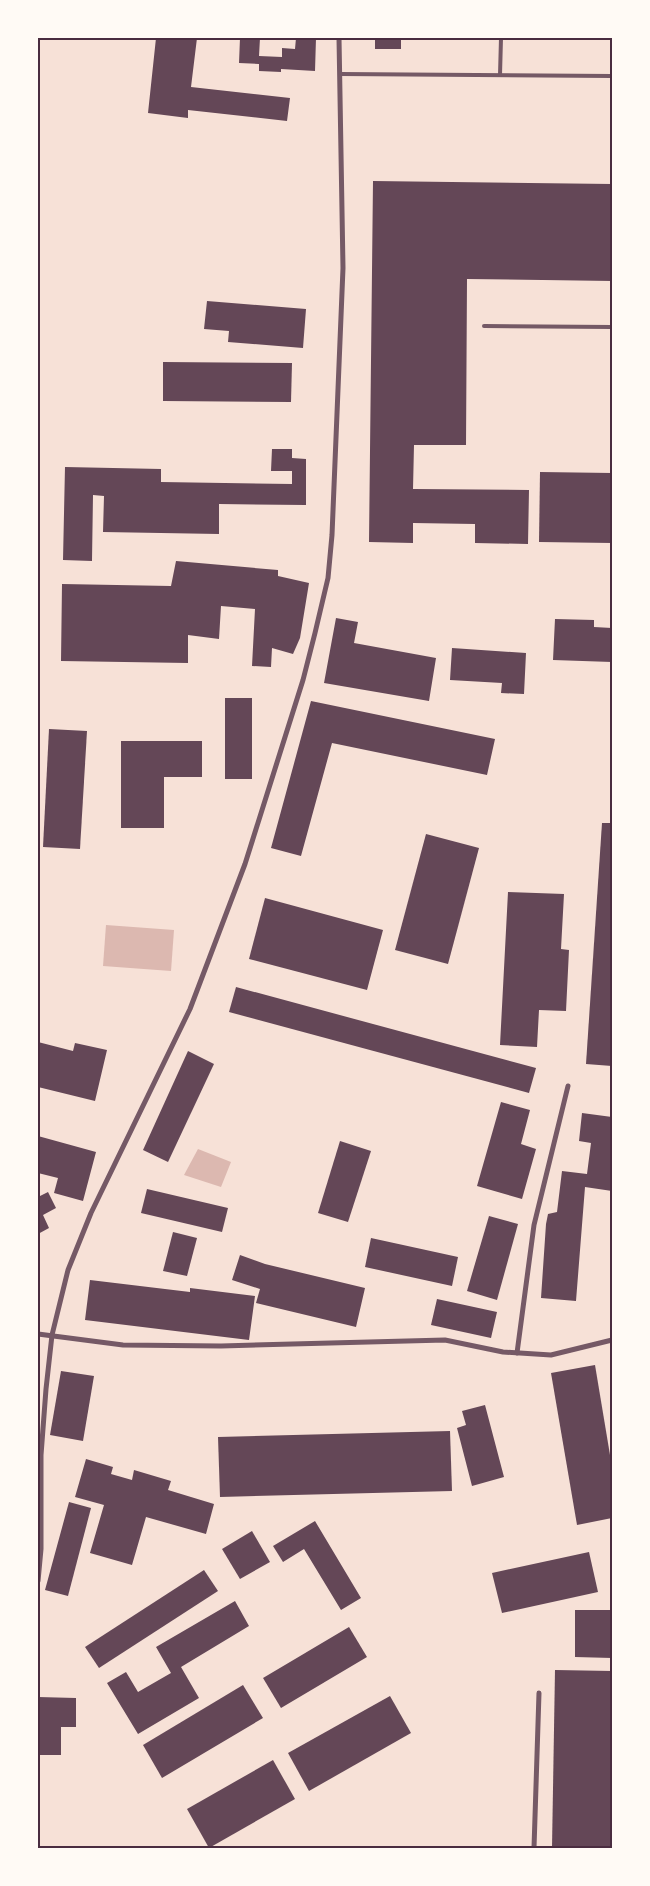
<svg xmlns="http://www.w3.org/2000/svg" width="650" height="1886" font-family="Karla,sans-serif">
  <style>
    .water { fill: #dcb8b0 }
    .building { fill: #644757 }
    .lines { fill: none; stroke-linecap: round; stroke-linejoin: round }
    .service { stroke: #755966; stroke-width: 4 }
    .minor { stroke: #755966; stroke-width: 5 }
    .neatline { fill: none; stroke: #4a2c40; stroke-width: 2 }
  </style>
  <rect width="100%" height="100%" fill="#f7e1d7"/>
  <g class="water">
    <polygon points="106,925 174,930 171,971 103,966"/>
    <polygon points="198,1149 231,1162 221,1187 184,1175"/>
  </g>
  <g class="building">
    <polygon points="156,38 197,38 191,87 290,98 287,121 188,110 188,118 148,113"/>
    <polygon points="240,38 260,38 259,56 282,57 282,48 295,49 296,38 316,38 315,71 281,69 281,72 259,71 259,64 239,63"/>
    <rect x="375" y="38" width="26" height="11"/>
    <polygon points="373,181 612,184 612,281 467,279 466,445 414,445 413,489 529,490 528,544 475,543 475,524 413,523 413,543 369,542"/>
    <polygon points="207,301 306,309 303,348 228,342 229,331 204,329"/>
    <polygon points="163,362 292,363 291,402 163,401"/>
    <polygon points="272,449 292,449 292,458 306,459 306,505 219,504 219,534 103,532 104,496 93,495 92,561 63,560 65,467 161,469 161,482 292,484 292,471 271,471"/>
    <polygon points="540,472 612,473 612,543 539,542"/>
    <polygon points="176,561 278,570 278,576 309,583 300,638 293,654 272,648 271,667 252,666 255,609 221,606 219,639 188,635 188,663 61,661 62,584 171,586"/>
    <polygon points="336,618 358,622 354,643 436,658 429,701 324,683"/>
    <polygon points="555,619 594,620 594,627 612,628 612,662 553,660"/>
    <polygon points="452,648 526,653 524,694 501,693 502,683 450,680"/>
    <rect x="225" y="698" width="27" height="81"/>
    <polygon points="311,701 495,739 487,775 332,743 301,856 271,848"/>
    <polygon points="49,729 87,731 80,849 43,847"/>
    <polygon points="121,741 202,741 202,777 164,777 164,828 121,828"/>
    <polygon points="602,823 612,823 612,1066 586,1064"/>
    <polygon points="426,834 479,848 448,964 395,950"/>
    <polygon points="508,892 564,894 561,949 569,950 566,1011 539,1010 537,1047 500,1045"/>
    <polygon points="265,898 383,930 367,990 249,959"/>
    <polygon points="236,987 536,1068 529,1093 229,1012"/>
    <polygon points="38,1042 73,1051 75,1043 107,1050 95,1101 38,1087"/>
    <polygon points="188,1051 214,1064 168,1162 143,1150"/>
    <polygon points="501,1102 530,1110 521,1144 536,1149 522,1199 477,1186"/>
    <polygon points="582,1113 612,1117 612,1191 585,1187 576,1301 541,1298 546,1224 548,1214 557,1212 562,1171 587,1174 591,1143 579,1141"/>
    <polygon points="38,1136 96,1152 83,1201 54,1193 58,1178 38,1173"/>
    <polygon points="340,1141 371,1151 348,1222 318,1213"/>
    <polygon points="147,1189 228,1208 222,1232 141,1213"/>
    <polygon points="48,1192 56,1208 43,1215 49,1228 38,1234 38,1197"/>
    <polygon points="489,1216 518,1224 497,1300 467,1291"/>
    <polygon points="173,1232 197,1238 187,1276 163,1271"/>
    <polygon points="371,1238 458,1257 452,1286 365,1267"/>
    <polygon points="240,1255 265,1264 365,1288 356,1327 256,1303 260,1289 232,1280"/>
    <polygon points="90,1280 190,1292 190,1288 255,1296 249,1340 85,1320"/>
    <polygon points="437,1299 497,1312 491,1338 431,1325"/>
    <polygon points="595,1365 612,1467 612,1518 577,1525 551,1373"/>
    <polygon points="61,1371 94,1376 83,1441 50,1435"/>
    <polygon points="485,1405 504,1477 472,1486 457,1428 466,1425 462,1411"/>
    <polygon points="450,1431 452,1491 220,1497 218,1437"/>
    <polygon points="86,1459 113,1467 111,1474 132,1480 134,1470 171,1481 168,1490 214,1504 206,1534 146,1517 132,1565 90,1553 104,1505 75,1497"/>
    <polygon points="69,1502 91,1508 68,1596 45,1590"/>
    <polygon points="315,1521 361,1598 341,1610 304,1549 283,1562 273,1546"/>
    <polygon points="252,1531 270,1562 240,1579 222,1549"/>
    <polygon points="589,1552 598,1592 502,1613 492,1573"/>
    <polygon points="204,1570 218,1591 99,1668 85,1647"/>
    <polygon points="235,1601 249,1626 181,1667 199,1698 138,1734 107,1683 126,1672 138,1692 171,1673 156,1647"/>
    <polygon points="575,1610 612,1610 612,1658 575,1657"/>
    <polygon points="349,1627 367,1657 281,1708 263,1678"/>
    <polygon points="555,1670 612,1671 612,1848 552,1848"/>
    <polygon points="243,1685 263,1718 162,1778 143,1745"/>
    <polygon points="390,1696 411,1733 309,1791 288,1753"/>
    <polygon points="38,1697 76,1698 76,1727 61,1727 61,1755 38,1755"/>
    <polygon points="273,1760 295,1799 209,1848 187,1809"/>
  </g>
  <g class="lines">
    <g class="service">
      <polyline points="340,74 612,76"/>
      <polyline points="500,75 501,38"/>
      <polyline points="484,326 612,327"/>
    </g>
    <g class="minor">
      <polyline points="38,1334 123,1345 221,1346 445,1340 503,1352 551,1355 612,1340"/>
      <polyline points="517,1353 534,1225 568,1086"/>
      <polyline points="38,1581 41,1549 41,1455 46,1389 52,1335 68,1270 91,1213 190,1009 245,864 303,680 315,633 328,578 332,535 343,268 339,38"/>
      <polyline points="534,1848 539,1693"/>
    </g>
  </g>
  <rect width="650" height="1886" fill="none" stroke="#fffaf5" stroke-width="78"/>
  <rect x="39" y="39" width="572" height="1808" class="neatline"/>
</svg>
